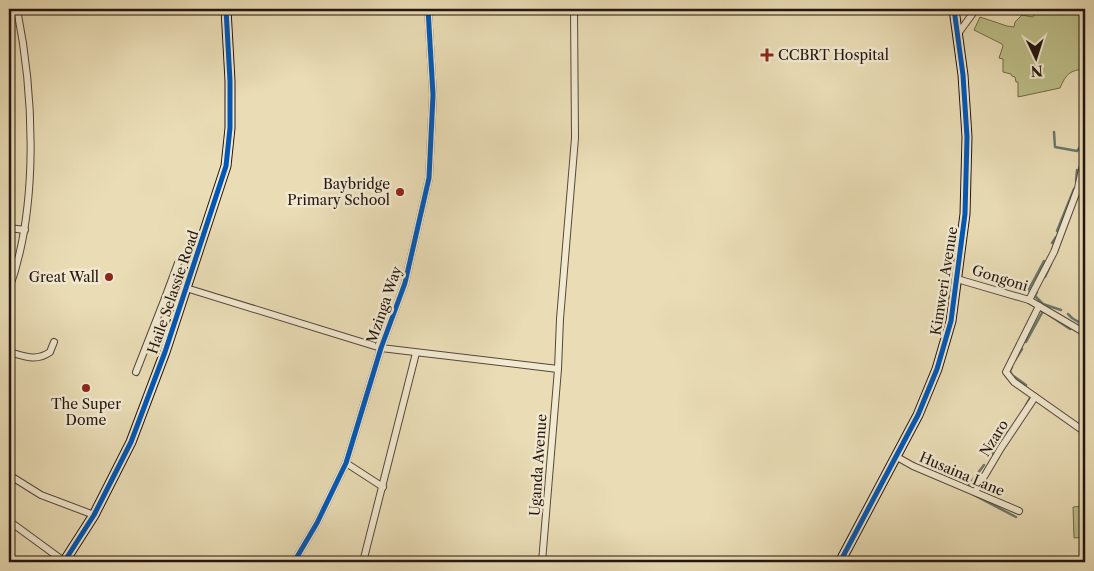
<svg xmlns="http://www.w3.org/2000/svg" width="1094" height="571" font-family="'Libre Caslon Text',serif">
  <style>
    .green { fill: #bdbf89; stroke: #706a4c }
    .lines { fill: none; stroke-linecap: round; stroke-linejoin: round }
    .stream { stroke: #69796f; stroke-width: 2.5 }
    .street-casing { stroke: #55473a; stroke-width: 8 }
    .secondary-casing { stroke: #231510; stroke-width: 11 }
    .street { stroke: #f1e9d0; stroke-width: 6 }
    .secondary { stroke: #f1e9d0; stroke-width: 9 }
    .cycleway-casing { stroke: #f1e9d0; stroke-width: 8 }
    .cycleway { stroke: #0057b8; stroke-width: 5 }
    .poi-dot { fill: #8f2418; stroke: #f1e9d0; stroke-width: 2 }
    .labels { text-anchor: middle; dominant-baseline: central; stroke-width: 5; stroke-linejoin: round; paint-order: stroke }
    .poi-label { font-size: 14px; fill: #231510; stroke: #f1e9d0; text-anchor: end }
    .street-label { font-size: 14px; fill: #231510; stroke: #f1e9d0 }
  </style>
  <rect width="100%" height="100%" fill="#eaddb6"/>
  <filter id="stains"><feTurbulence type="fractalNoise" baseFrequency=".004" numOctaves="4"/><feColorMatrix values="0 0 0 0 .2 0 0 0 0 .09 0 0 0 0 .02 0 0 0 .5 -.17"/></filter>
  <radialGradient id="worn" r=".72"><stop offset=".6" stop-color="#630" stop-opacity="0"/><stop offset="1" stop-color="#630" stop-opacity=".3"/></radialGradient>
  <g class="green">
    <path d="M1036,9H1085V69C1070,70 1066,74 1060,88L1018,97V82H1016L1015,77L1012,76L1011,74L1003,72V59L999,58L1003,46L1002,44L974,30L980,17L1007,26L1014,27L1015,22L1022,15L1033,17Z"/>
    <polygon points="1085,506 1085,537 1074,538 1073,507"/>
  </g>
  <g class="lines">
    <g class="stream">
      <polyline points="1054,132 1055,147 1077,151 1085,141"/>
      <polyline points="1076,181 1077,170"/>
      <polyline points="1057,231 1074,189"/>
      <polyline points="1052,243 1056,237"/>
      <polyline points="1045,277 1051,264"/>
      <polyline points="1028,291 1044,261"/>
      <polyline points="1037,292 1035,296 1043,304 1061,310"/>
      <polyline points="1068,314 1072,318 1085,326"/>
      <polyline points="1049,315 1070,329"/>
      <polyline points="1026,342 1043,311 1044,312"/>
      <polyline points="1015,360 1022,349"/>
      <polyline points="1012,367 1010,371 1012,375 1026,385"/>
      <polyline points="1026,405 1030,398"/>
      <polyline points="1002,439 1009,431"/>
      <polyline points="989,458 998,446"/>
      <polyline points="969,485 984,465"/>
      <polyline points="972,494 1016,517"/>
    </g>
    <defs>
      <g id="street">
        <polyline points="957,35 976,9"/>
        <polyline points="9,228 25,230"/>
        <polyline points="957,279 1029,300 1085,333"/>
        <polyline points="186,288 381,348 558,369"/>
        <path d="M9,289C39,207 34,94 17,9"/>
        <polyline points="1029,300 1054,252 1078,188 1085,156"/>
        <polyline points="1039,306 1006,372 1014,382 1085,432"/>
        <path d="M9,352C24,356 36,362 50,352L54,342"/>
        <polyline points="136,372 165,298 178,263"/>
        <polyline points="897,457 913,466 1019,511"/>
        <polyline points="346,463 383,487"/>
        <polyline points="9,475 41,495 94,515"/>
        <polyline points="975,492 1001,448 1035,397"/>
        <polyline points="9,521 65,562"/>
        <polyline points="294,562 317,523 346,463 381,348 405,283 429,178 433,95 428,9"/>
        <polyline points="363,562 416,353"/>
        <polyline points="542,562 558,369 560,319 575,138 574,9"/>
      </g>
      <g id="secondary">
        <polyline points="64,562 94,515 131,442 165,352 226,166 230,128 230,81 226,9"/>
        <polyline points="840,562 918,415 937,369 951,321 965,214 967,137 963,75 954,9"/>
      </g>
    </defs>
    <use href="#street" class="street-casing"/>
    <use href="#secondary" class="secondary-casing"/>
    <use href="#street" class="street"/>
    <use href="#secondary" class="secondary"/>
    <defs>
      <g id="cycleway">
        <polyline points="64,562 94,515 131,442 165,352 226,166 230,128 230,81 226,9"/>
        <polyline points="294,562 317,523 346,463 381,348 405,283 429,178 433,95 428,9"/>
        <polyline points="840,562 918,415 937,369 951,321 965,214 967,137 963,75 954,9"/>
      </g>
    </defs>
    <use href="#cycleway" class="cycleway-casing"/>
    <use href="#cycleway" class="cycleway"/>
  </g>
  <g class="poi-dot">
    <path d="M764.5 47.5h5v5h5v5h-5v5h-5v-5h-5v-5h5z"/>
    <circle cx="400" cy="192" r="5"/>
    <circle cx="109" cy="277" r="5"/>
    <circle cx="86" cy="388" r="5"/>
  </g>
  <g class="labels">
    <g class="poi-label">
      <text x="778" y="55" text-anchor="start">CCBRT Hospital</text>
      <text x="390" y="184">Baybridge<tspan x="390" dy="16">Primary School</tspan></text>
      <text x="99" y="277">Great Wall</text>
      <text x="86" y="404" text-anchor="middle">The Super<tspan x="86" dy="16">Dome</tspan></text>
    </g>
    <g class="street-label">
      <text transform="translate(1000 278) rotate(17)">Gongoni</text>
      <text transform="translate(944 281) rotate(-81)">Kimweri Avenue</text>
      <text transform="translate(173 292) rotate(-71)">Haile Selassie Road</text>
      <text transform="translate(384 305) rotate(-71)">Mzinga Way</text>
      <text transform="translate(994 438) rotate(-58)">Nzaro</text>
      <text transform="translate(538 465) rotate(-86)">Uganda Avenue</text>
      <text transform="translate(962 474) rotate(23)">Husaina Lane</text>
    </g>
  </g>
  <rect width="1094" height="571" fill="none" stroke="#eaddb6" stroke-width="30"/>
  <rect x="10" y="10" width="1074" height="551" fill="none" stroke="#231510" stroke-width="2.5"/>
  <rect x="15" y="15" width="1064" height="541" fill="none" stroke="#231510"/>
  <g transform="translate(1036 58) rotate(176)" stroke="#f1e9d0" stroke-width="4" paint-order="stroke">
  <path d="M0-4L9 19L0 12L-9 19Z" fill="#231510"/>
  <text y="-8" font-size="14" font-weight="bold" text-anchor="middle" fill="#231510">N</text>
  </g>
  <rect width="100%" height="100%" filter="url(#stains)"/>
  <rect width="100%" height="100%" fill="url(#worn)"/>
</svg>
